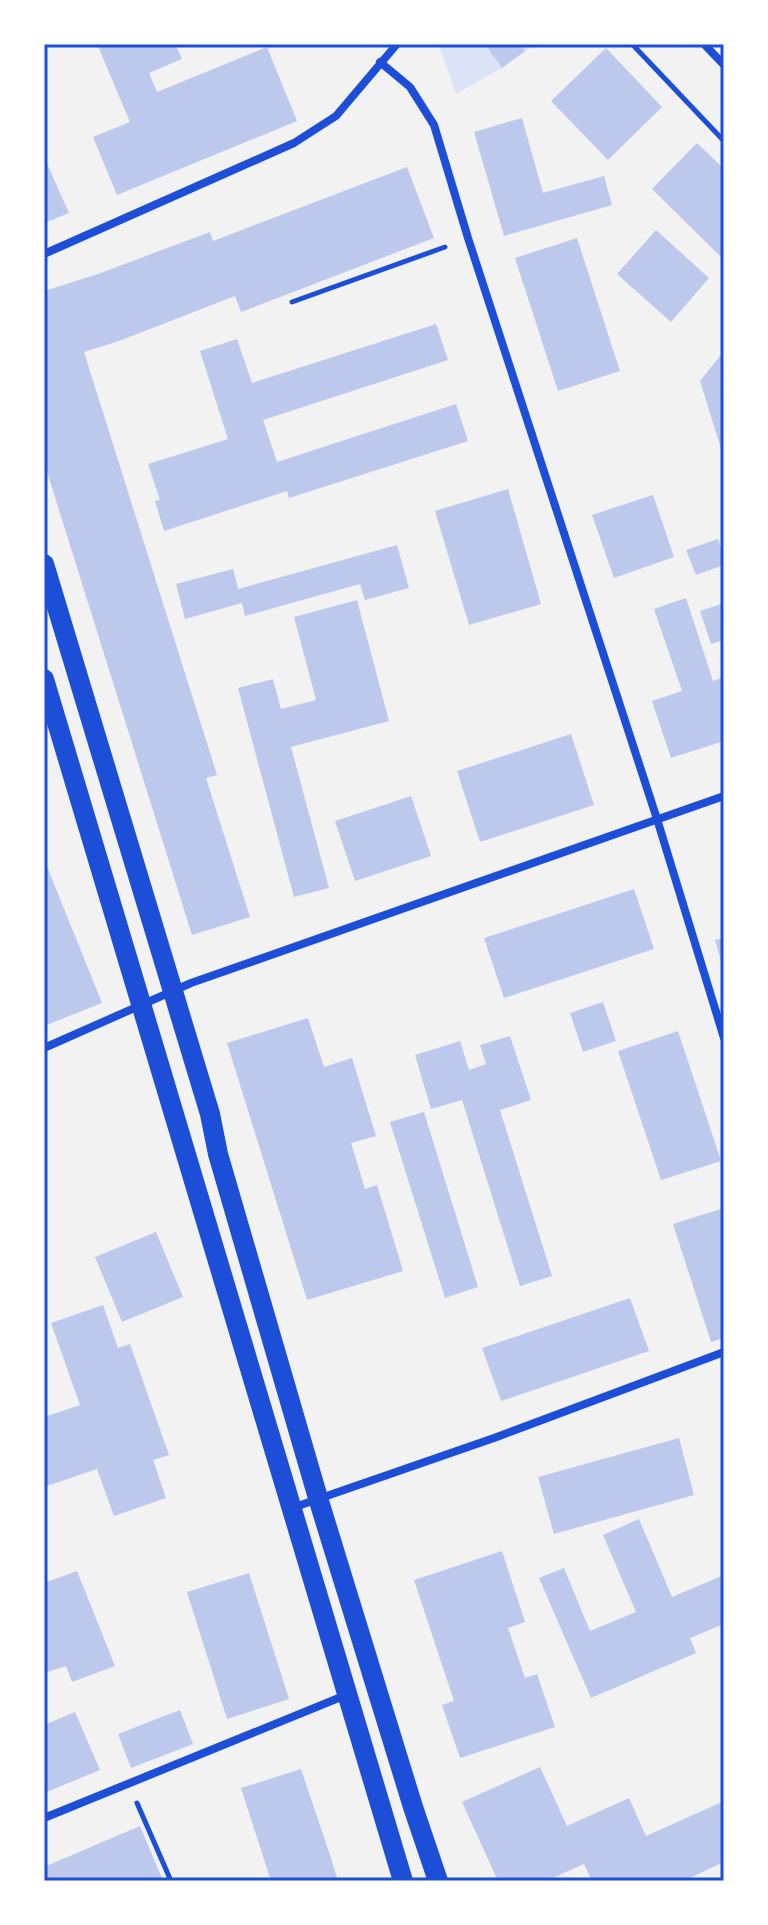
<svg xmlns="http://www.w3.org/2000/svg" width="768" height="1925" font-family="'Golos Text',sans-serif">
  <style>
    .green { fill: #dbe4f7 }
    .building { fill: #bdc9ec }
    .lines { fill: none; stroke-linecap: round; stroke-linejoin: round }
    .path { stroke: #1d4ed8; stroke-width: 5 }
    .minor { stroke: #1d4ed8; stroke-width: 8 }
    .primary { stroke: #1d4ed8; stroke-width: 20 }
    .neatline { fill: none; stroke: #1d4ed8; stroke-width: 3 }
  </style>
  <rect width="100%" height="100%" fill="#f2f2f2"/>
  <polygon class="green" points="441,44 536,44 502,68 456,94 439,46"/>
  <g class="building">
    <polygon points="97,44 175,44 182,59 149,73 157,92 267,47 297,121 117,195 93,137 130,122"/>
    <polygon points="485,44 520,44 525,51 502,68"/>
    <polygon points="606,48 662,107 608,160 551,101"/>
    <polygon points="522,118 543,193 604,176 612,205 504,236 474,132"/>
    <polygon points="697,143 724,169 724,260 652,189"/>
    <polygon points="44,157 69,213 44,223"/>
    <polygon points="407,167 434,238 241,312 235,296 119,341 84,352 217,775 206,778 250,917 192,935 44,462 44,291 98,274 210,232 213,241"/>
    <polygon points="656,230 709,278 671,322 617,274"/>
    <polygon points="577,238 620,371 558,391 515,258"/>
    <polygon points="436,324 448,360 263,420 277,462 456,404 468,441 289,498 287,491 164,531 155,501 160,500 148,464 228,439 200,351 237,339 252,383"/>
    <polygon points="724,351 724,455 723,455 700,381"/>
    <polygon points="508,489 541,604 469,625 435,511"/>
    <polygon points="653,495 674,557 614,578 592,515"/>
    <polygon points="718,539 724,556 724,565 696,575 686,550"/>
    <polygon points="397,545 409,588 365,600 360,584 245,616 242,603 185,619 176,584 233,569 238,589"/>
    <polygon points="686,598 713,681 724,677 724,741 671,758 652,701 682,691 654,609"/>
    <polygon points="357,600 389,721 291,747 329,888 294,897 238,688 273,679 281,709 316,700 294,617"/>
    <polygon points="724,603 724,640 711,644 700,611"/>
    <polygon points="571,734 594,805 480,842 457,771"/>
    <polygon points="411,796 431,856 355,881 335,821"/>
    <polygon points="44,859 102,1003 44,1026"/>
    <polygon points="634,889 654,949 504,998 484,938"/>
    <polygon points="724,938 724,968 723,968 715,940"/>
    <polygon points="603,1002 616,1041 583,1052 570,1013"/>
    <polygon points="308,1018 324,1067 352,1058 376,1136 351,1143 365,1189 377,1185 403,1271 307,1300 227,1043"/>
    <polygon points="678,1031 721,1161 661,1180 618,1051"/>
    <polygon points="510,1036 531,1100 500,1110 552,1276 520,1286 462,1100 431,1109 415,1055 460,1041 469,1070 486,1064 480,1045"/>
    <polygon points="424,1112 478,1287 445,1298 390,1122"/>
    <polygon points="724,1208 724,1338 711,1342 673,1224"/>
    <polygon points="156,1232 183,1297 122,1322 95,1257"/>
    <polygon points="630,1298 649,1351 501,1401 482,1348"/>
    <polygon points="103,1305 118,1348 130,1344 169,1455 153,1460 166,1498 114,1516 97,1469 44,1487 44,1417 80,1405 51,1323"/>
    <polygon points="679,1438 694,1495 554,1534 538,1477"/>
    <polygon points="639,1519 672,1597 724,1575 724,1624 690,1638 696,1653 591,1698 539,1578 564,1568 590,1631 636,1612 603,1535"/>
    <polygon points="502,1551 525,1622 508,1628 525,1678 537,1674 555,1727 460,1758 442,1705 454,1701 414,1580"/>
    <polygon points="77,1571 115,1666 72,1682 66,1666 44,1673 44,1583"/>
    <polygon points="249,1573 289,1699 227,1719 187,1592"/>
    <polygon points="180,1710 193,1744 131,1768 118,1734"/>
    <polygon points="75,1712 100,1770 44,1793 44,1725"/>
    <polygon points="540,1767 567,1826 629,1798 646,1836 724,1801 724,1862 683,1881 592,1881 584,1864 546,1881 498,1881 462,1802"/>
    <polygon points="301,1769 331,1858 338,1881 271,1881 241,1788"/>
    <polygon points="140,1826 163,1881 44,1881 44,1867"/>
  </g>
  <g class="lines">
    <g class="path">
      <polyline points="632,44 724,141"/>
      <polyline points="292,302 445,247"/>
      <polyline points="137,1803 171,1881"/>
    </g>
    <g class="minor">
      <polyline points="704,44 724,65"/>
      <polyline points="380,62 410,87 434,125 468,238 657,819 724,1038"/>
      <polyline points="44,254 294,143 336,116 397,44"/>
      <polyline points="44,1048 191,983 724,796"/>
      <polyline points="292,1508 494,1438 724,1352"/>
      <polyline points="44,1818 346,1695"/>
    </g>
    <g class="primary">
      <polyline points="44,564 210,1114 218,1154 318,1498 413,1807 438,1881"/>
      <polyline points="44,679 403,1881"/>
    </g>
  </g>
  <rect width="768" height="1925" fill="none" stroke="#ffffff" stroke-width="92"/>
  <rect x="46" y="46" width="676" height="1833" class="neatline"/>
</svg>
